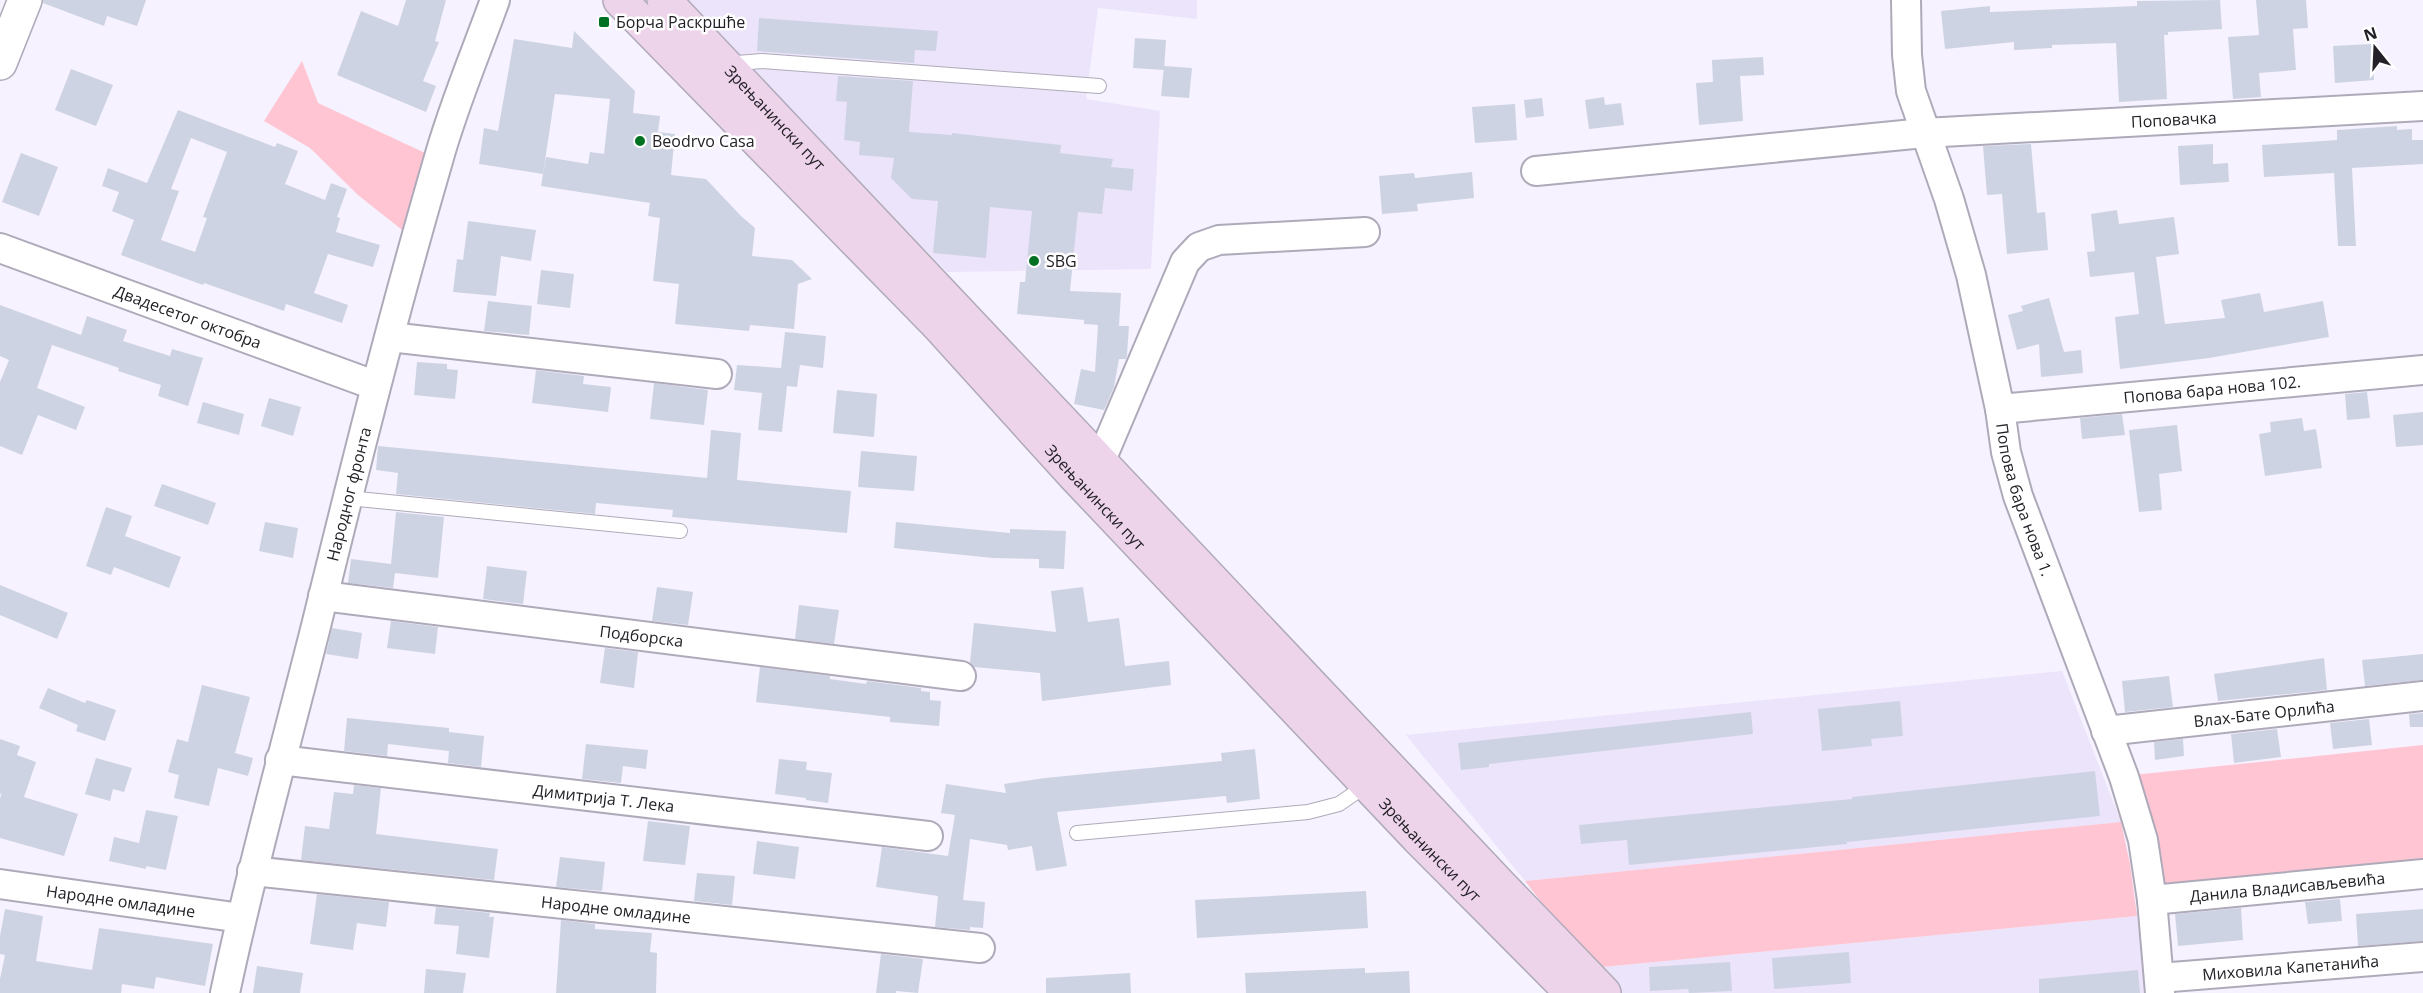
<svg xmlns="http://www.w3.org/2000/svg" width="2423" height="993" font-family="'Open Sans',sans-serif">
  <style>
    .built { fill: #ece4fb }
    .green { fill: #ffc5d2 }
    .building { fill: #ced3e3; fill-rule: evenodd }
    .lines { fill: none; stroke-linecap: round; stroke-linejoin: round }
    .service-casing { stroke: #afaab9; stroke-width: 16 }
    .minor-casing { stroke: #afaab9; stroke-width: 32 }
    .tertiary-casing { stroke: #afaab9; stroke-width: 36 }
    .secondary-casing { stroke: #afaab9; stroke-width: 36 }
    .service { stroke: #fff; stroke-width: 14 }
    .minor { stroke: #fff; stroke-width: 28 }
    .tertiary { stroke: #fff; stroke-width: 33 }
    .secondary { stroke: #eed4ea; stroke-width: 33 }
    .poi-dot { fill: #007123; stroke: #fff; stroke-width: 2 }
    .labels { text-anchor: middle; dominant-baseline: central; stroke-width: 5; stroke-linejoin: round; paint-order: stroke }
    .poi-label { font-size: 16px; fill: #232127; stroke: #fff; text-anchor: start }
    .street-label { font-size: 16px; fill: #232127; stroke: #fff }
  </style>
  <rect width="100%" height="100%" fill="#f6f2ff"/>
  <g class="built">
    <polygon points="680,0 1197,0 1197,19 1098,8 1086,99 1160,111 1151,269 947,272"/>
    <polygon points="2062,671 2121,822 1525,881 1406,735"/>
    <polygon points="2137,916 2147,993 1615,993 1592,968"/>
  </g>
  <g class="green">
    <polygon points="302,61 318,103 438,159 416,241 358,195 310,148 264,121"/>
    <polygon points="2423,745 2423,866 2159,891 2133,775"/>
    <polygon points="2121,822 2130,864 2137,916 1592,968 1525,881"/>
  </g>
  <g class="building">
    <polygon points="43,0 146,0 137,26 107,16 104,26 43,3"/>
    <polygon points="406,0 446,0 435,41 439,42 423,81 436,86 426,112 337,75 361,11 398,26"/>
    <polygon points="2220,0 2222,29 2168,32 2168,35 2164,35 2167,99 2119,102 2116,43 2052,45 2052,48 2014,50 2014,42 1945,49 1941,11 1990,6 1990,12 2137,6 2137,1"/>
    <polygon points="2256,0 2306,0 2308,28 2293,29 2296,70 2259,73 2261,97 2233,99 2228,37 2259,35"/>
    <polygon points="759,18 938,31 936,51 915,50 914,63 757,51"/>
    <polygon points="574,31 635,91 633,113 660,116 658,132 675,134 671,175 706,179 741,216 755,228 752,256 792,260 812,279 798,284 794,329 750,325 749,331 675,324 679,284 653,281 660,218 648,216 650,203 541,186 546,157 588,164 590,152 604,154 610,99 555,94 543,174 479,164 484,128 498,131 514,39 572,48"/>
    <polygon points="1135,38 1166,40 1164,70 1133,68"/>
    <polygon points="2371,44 2374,80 2335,83 2333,46"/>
    <polygon points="1763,57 1764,75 1740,76 1743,121 1699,125 1696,83 1713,82 1712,60"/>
    <polygon points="1164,66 1192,68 1189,98 1161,96"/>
    <polygon points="71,69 113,85 96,126 55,110"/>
    <polygon points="838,76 913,81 909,132 952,135 952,133 1061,145 1060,153 1113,159 1111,167 1134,169 1132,191 1105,188 1102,214 1078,212 1070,291 1121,293 1119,326 1129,326 1127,355 1126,359 1119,359 1114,387 1104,410 1074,404 1081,369 1095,372 1098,325 1084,324 1084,320 1017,314 1020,282 1025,282 1032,211 990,207 986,258 933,253 938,201 912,199 891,178 894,158 859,155 860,142 844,140 847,102 836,101"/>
    <polygon points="1604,97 1605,105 1621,103 1624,125 1589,129 1585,100"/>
    <polygon points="1542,98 1544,116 1526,118 1524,100"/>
    <polygon points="1515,104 1517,140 1475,143 1472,107"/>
    <path d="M178,110L275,147L277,143L298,151L285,184L325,200L331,183L347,189L337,217L340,218L336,232L380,245L373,267L328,254L314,293L348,305L342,323L286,304L284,311L204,283L203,285L121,255L134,220L112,211L119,192L102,186L108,168L147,183ZM191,138L227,152L203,217L207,218L195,252L161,240L179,191L171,189Z"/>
    <polygon points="2397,126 2397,130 2412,129 2412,140 2423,140 2423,164 2352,168 2356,246 2338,246 2334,173 2264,177 2262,145 2337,140 2337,130"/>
    <polygon points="2031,144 2037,213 2045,212 2048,250 2007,254 2002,194 1987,195 1983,146"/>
    <polygon points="2213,144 2213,164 2228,163 2229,182 2180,185 2178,146"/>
    <polygon points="21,153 58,167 39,216 2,202"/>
    <polygon points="1472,172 1474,198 1417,204 1418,211 1382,214 1379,176 1414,173 1415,178"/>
    <polygon points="2117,210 2119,224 2174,217 2179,254 2156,257 2165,324 2225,318 2221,300 2260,293 2264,312 2323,301 2329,337 2209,358 2120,369 2115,317 2139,314 2134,272 2090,277 2087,252 2095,251 2091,214"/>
    <polygon points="468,221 536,230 531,261 501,256 496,296 453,292 457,259 463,260"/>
    <polygon points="541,270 574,274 570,308 537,304"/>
    <polygon points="2049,298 2064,352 2081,350 2083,373 2041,377 2039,344 2017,350 2008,315 2023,311 2021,306"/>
    <polygon points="488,301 532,306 529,335 484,331"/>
    <polygon points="0,305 81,335 87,316 127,330 123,341 170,356 172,349 203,358 188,406 158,396 161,385 118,371 119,368 52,345 37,388 85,407 76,430 38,415 22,455 0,446 0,382 9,360 0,356"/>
    <polygon points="785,332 826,336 823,368 800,365 797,387 787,386 782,432 758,430 762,393 734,390 737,365 781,368"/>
    <polygon points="417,362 447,364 447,369 458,370 455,399 414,395"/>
    <polygon points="536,370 584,376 583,384 611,387 608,412 532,403"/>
    <polygon points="654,383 708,390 704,425 650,419"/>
    <polygon points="837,390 877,394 874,437 833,433"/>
    <polygon points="2367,392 2370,418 2347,420 2345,394"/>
    <polygon points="269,398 301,407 293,436 261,426"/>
    <polygon points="203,402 244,414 239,435 197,423"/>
    <polygon points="2423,412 2423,445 2396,447 2393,415"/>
    <polygon points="2122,414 2125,435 2082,439 2080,418"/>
    <polygon points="2302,418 2304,431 2316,429 2322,468 2265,476 2259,434 2271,432 2270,422"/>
    <polygon points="2177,425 2182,471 2159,474 2162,510 2139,512 2129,430"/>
    <polygon points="711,430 741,433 737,480 851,491 847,533 672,517 673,510 596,503 595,514 396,494 398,473 376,470 378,446 707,478"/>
    <polygon points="861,451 917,456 914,491 858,487"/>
    <polygon points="162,484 216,503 208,525 154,506"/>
    <polygon points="106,507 132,516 125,536 181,557 169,588 114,567 111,575 86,566"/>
    <polygon points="396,512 444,517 438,578 395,573 393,588 348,583 351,559 391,564"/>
    <polygon points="265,522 298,528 293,558 259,551"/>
    <polygon points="896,522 1010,533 1010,529 1066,531 1064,569 1039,568 1039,559 993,558 894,548"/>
    <polygon points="487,566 527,571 523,604 483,599"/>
    <polygon points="0,585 68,613 57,639 0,615"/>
    <polygon points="657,587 693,592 688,625 652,621"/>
    <polygon points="1083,587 1088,622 1119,618 1125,666 1169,661 1171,685 1042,701 1040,673 974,667 970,662 974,623 1056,632 1051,591"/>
    <polygon points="799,605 839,610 834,644 795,639"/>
    <polygon points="391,621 438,627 435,654 387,648"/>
    <polygon points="332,628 362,633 358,659 326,654"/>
    <polygon points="605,648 638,652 634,688 600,683"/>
    <polygon points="2423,654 2423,680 2365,686 2362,660"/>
    <polygon points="2324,658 2327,690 2218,701 2214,674"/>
    <polygon points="760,667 830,676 830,679 866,684 867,681 921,688 921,691 930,692 930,700 941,701 939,726 890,722 890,717 756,702"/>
    <polygon points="2169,676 2173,707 2125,712 2122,681"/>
    <polygon points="202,685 250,697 235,753 253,758 248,776 218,768 209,806 174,798 179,775 168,772 177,739 188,742"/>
    <polygon points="48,688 85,703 87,700 116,710 105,741 76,731 78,725 39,708"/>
    <polygon points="1900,701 1903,736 1871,739 1872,746 1822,751 1818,709"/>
    <polygon points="1751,712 1753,734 1489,764 1489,767 1461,770 1458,743"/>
    <polygon points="2423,713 2423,727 2410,727 2409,714"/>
    <polygon points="347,718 449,728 449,732 484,736 481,767 448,763 449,751 388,744 387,756 344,751"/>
    <polygon points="2369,719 2372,745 2333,749 2330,723"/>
    <polygon points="2277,729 2281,757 2234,763 2231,734"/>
    <polygon points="0,739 20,746 17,755 36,762 24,797 78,814 64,856 0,838 0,799 2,792 0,795"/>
    <polygon points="2183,739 2184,756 2155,760 2154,742"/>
    <polygon points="586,744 648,750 646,769 623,766 621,783 582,779"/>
    <polygon points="1255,749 1260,799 1227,803 1226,796 1057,812 1067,866 1036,871 1032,846 1008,850 1007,845 970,839 963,900 985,902 983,928 970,927 970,930 935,927 938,896 876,887 882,847 948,856 955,815 941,813 946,784 1006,793 1004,784 1045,778 1222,761 1221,753"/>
    <polygon points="96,758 132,768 124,792 113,789 110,801 85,794"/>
    <polygon points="779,759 807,762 806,770 832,773 828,803 806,800 806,798 775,794"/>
    <polygon points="2095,771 2100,816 1847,842 1847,844 1629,865 1627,840 1581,844 1579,825 1852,799 1852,797"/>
    <polygon points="354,785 381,788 376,834 498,849 494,880 301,860 305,826 329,829 334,792 353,794"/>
    <polygon points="146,810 178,816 166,870 146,866 146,869 109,861 114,837 139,843"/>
    <polygon points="648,821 690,826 685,865 643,861"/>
    <polygon points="757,841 799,847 795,879 753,874"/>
    <polygon points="560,857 605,862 602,891 556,887"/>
    <polygon points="697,873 735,876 732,905 694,901"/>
    <polygon points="1366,891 1368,928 1197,938 1195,900"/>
    <polygon points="317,894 389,902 386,927 357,923 353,950 310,944"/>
    <polygon points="2340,899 2342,921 2308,924 2305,902"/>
    <polygon points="436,907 490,913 489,917 494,917 489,958 456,954 459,926 434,924"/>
    <polygon points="2241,908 2243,940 2178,946 2175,914"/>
    <polygon points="5,909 43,916 36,961 92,970 99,928 213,944 205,986 156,977 154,989 122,984 121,993 0,993 0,979 5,955 0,954 0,936"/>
    <polygon points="2423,909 2423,941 2358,946 2356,914"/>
    <polygon points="561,920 595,924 595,929 652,933 650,952 657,953 656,993 556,993"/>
    <polygon points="1849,952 1851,983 1774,989 1772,958"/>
    <polygon points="881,954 923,959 918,993 896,991 896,993 876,993"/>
    <polygon points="1730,962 1732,991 1691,993 1689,993 1688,989 1650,991 1649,967"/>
    <polygon points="257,966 303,973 300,993 253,993"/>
    <polygon points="1365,968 1365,973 1409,971 1410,993 1246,993 1245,973"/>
    <polygon points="426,969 466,973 463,993 424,993"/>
    <polygon points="2138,970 2140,993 2039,993 2039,979"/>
    <polygon points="1130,973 1131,993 1046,993 1046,978"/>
  </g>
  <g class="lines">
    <defs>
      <g id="service">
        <polyline points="729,66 737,63 762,61 1099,86"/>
        <polyline points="348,498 680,531"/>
        <polyline points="1077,833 1308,812 1339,804 1368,784"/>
      </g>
      <g id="minor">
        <path id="s1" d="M1906,0L1907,55L1911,91L1949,199L1971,275L2000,409L2006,452L2018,496L2124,777L2137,820L2143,840L2152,900L2160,993"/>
        <path id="s2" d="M1536,171L1924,133L2423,106"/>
        <path id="s3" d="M0,248L374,385"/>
        <polyline points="390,337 717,374"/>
        <path id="s4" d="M2000,409L2423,370"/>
        <polyline points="1101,460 1185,262 1199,247 1219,240 1365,232"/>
        <path id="s5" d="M323,596L961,676"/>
        <path id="s6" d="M2106,731L2423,696"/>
        <path id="s7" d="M280,760L928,836"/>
        <path id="s8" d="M252,871L980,948"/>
        <path id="s9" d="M0,884L241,918"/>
        <path id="s10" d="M2152,900L2423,874"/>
        <path id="s11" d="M2159,978L2423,957"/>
        <path id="s12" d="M225,993C251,870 285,749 316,626C354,471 393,315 438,161C453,106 476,53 495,0"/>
      </g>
      <polyline id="tertiary" points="0,63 25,0"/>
      <g id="secondary">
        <path id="s13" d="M620,0L938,325L1073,474L1418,838L1572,993"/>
        <path id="s14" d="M664,0L1501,886L1604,993"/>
      </g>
    </defs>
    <use href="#service" class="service-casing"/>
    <use href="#minor" class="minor-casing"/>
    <use href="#tertiary" class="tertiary-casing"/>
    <use href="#secondary" class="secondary-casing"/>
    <use href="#service" class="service"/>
    <use href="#minor" class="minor"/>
    <use href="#tertiary" class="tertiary"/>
    <use href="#secondary" class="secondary"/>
  </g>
  <g class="poi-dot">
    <rect x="598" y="16" width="12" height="12" rx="3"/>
    <circle cx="640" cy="141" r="6"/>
    <circle cx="1034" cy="261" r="6"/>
  </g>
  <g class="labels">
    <g class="poi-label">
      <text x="616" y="22">Борча Раскршће</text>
      <text x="652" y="141">Beodrvo Casa</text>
      <text x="1046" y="261">SBG</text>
    </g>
    <g class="street-label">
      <text stroke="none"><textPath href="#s14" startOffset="162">Зрењанински пут</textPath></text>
      <text stroke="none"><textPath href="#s2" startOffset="640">Поповачка</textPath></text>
      <text stroke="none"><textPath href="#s3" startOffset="200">Двадесетог октобра</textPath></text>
      <text stroke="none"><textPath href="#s4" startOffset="213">Попова бара нова 102.</textPath></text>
      <text stroke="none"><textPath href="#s12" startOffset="514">Народног фронта</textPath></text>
      <text stroke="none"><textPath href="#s13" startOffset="688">Зрењанински пут</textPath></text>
      <text stroke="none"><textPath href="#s1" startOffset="516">Попова бара нова 1.</textPath></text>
      <text stroke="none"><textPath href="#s5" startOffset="321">Подборска</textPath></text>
      <text stroke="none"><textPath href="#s6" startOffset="159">Влах-Бате Орлића</textPath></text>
      <text stroke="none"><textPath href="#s7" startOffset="326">Димитрија Т. Лека</textPath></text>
      <text stroke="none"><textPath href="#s13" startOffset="1174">Зрењанински пут</textPath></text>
      <text stroke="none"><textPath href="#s10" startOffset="136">Данила Владисављевића</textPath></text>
      <text stroke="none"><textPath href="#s9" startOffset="122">Народне омладине</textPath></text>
      <text stroke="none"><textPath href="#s8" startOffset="366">Народне омладине</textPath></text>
      <text stroke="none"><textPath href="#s11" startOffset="132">Миховила Капетанића</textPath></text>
    </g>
  </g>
  <g transform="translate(2375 48) rotate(342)" stroke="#ffffff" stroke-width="4.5" paint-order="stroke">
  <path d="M0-4.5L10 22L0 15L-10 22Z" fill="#232127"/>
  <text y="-9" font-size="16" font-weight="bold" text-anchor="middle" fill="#232127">N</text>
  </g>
</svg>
